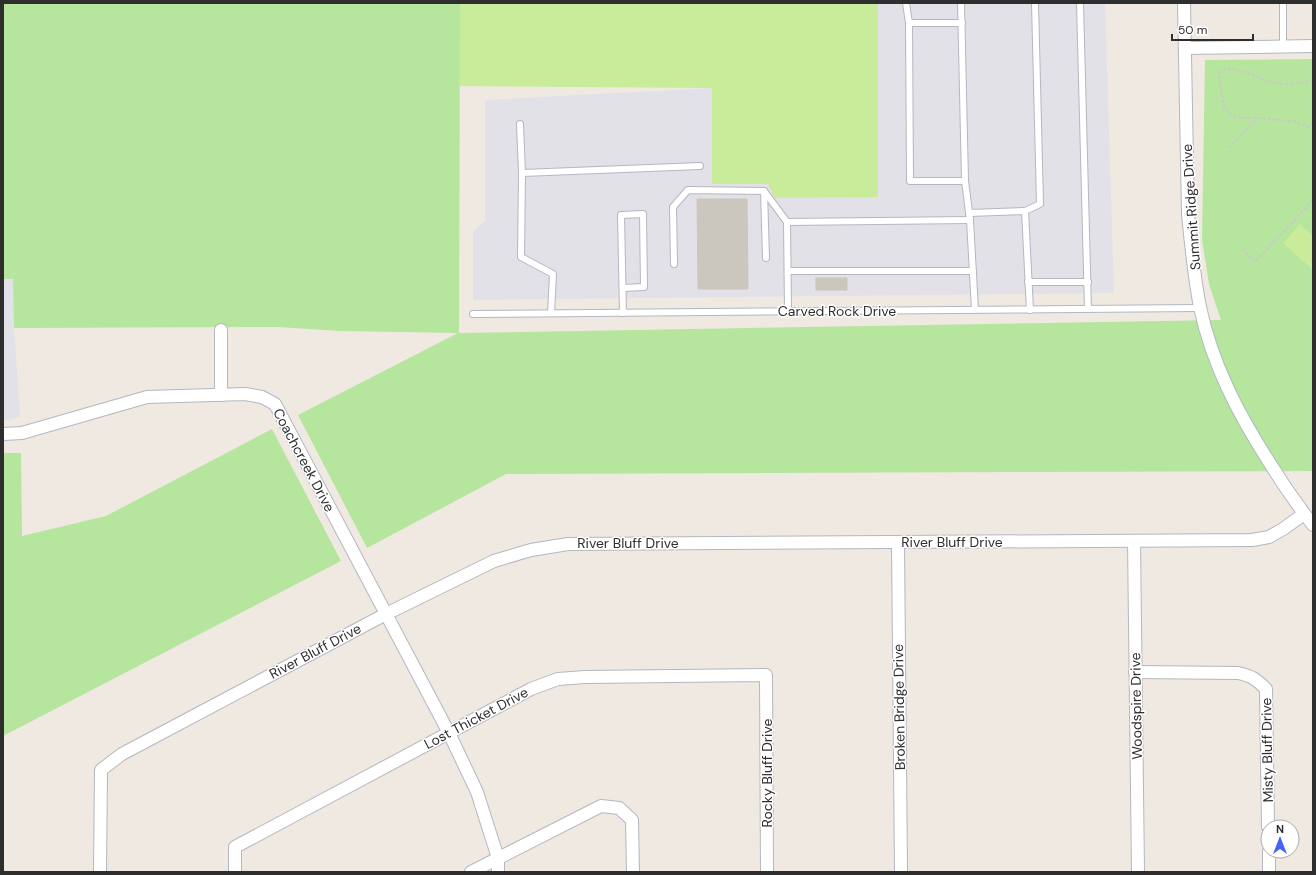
<svg xmlns="http://www.w3.org/2000/svg" width="1316" height="875" font-family="'DM Sans',sans-serif">
  <style>
    .industrial { fill: #e3e1e8 }
    .green { fill: #b6e59e }
    .pitch { fill: #c9ec9a }
    .building { fill: #cbc7bf; stroke: #cbc5ba }
    .lines { fill: none; stroke-linecap: round; stroke-linejoin: round }
    .service-casing { stroke: #b4b7c1; stroke-width: 8 }
    .minor-casing { stroke: #b4b7c1; stroke-width: 14 }
    .path { stroke: #c9c9c9; stroke-width: 2; stroke-dasharray: 3 2; stroke-linecap: butt }
    .service { stroke: #fff; stroke-width: 6 }
    .minor { stroke: #fff; stroke-width: 12 }
    .labels { text-anchor: middle; dominant-baseline: central; stroke-width: 3; stroke-linejoin: round; paint-order: stroke }
    .street-label { font-size: 14px; fill: #2e2e2e; stroke: #fff }
  </style>
  <rect width="100%" height="100%" fill="#efe9e1"/>
  <g class="industrial">
    <polygon points="878,3 1105,3 1114,293 473,300 473,232 485,221 485,100 712,88 712,184 769,184 878,196"/>
    <polygon points="3,279 13,279 14,328 20,417 3,421"/>
  </g>
  <g class="green">
    <polygon points="3,3 460,3 459,333 1221,320 1209,284 1202,240 1205,60 1313,59 1313,471 506,474 367,548 298,415 458,333 340,331 278,327 14,328 13,279 3,279"/>
    <polygon points="272,429 341,561 3,736 3,453 21,453 22,536 106,516"/>
  </g>
  <g class="pitch">
    <polygon points="460,3 878,3 878,197 775,198 768,184 712,184 712,88 460,86"/>
    <polygon points="1300,224 1313,236 1313,270 1283,243"/>
  </g>
  <g class="building">
    <polygon points="697,199 747,199 748,289 698,289"/>
    <rect x="816" y="278" width="31" height="12"/>
  </g>
  <g class="lines">
    <defs>
      <g id="service">
        <polyline points="906,3 909,23 910,181 965,181"/>
        <polyline points="961,3 965,181 970,220 975,310"/>
        <polyline points="1080,3 1088,309"/>
        <polyline points="1283,3 1283,47"/>
        <polyline points="909,23 962,23"/>
        <polyline points="520,124 522,173"/>
        <polyline points="764,191 766,258"/>
        <polyline points="1025,211 1040,204 1035,3"/>
        <polyline points="969,213 1025,211 1030,310"/>
        <polyline points="787,222 970,220"/>
        <polyline points="674,264 673,207 688,190 764,191 787,222 788,311"/>
        <polyline points="788,271 973,271"/>
        <polyline points="1028,282 1088,282"/>
        <polyline points="623,288 644,287 643,214 621,215 623,313"/>
        <polyline points="551,313 553,274 521,257 522,173 700,166"/>
        <polyline points="473,314 1200,308"/>
      </g>
      <g id="minor">
        <path d="M1184,3L1188,214C1191,245 1194,277 1200,307C1212,365 1240,417 1271,465C1284,486 1298,506 1313,525"/>
        <polyline points="1185,48 1313,46"/>
        <polyline points="221,330 221,395"/>
        <polyline points="3,434 22,433 147,397 245,394 262,397 275,404 449,733 477,792 498,858 498,872"/>
        <polyline points="1134,541 1138,872"/>
        <polyline points="898,542 901,872"/>
        <path d="M1135,672L1238,673C1252,676 1256,679 1266,689L1268,827"/>
        <polyline points="1269,851 1269,872"/>
        <polyline points="100,872 101,770 122,754 386,614 494,561 531,550 568,544 1252,540 1269,537 1283,529 1304,514"/>
        <polyline points="235,872 235,847 531,689 558,679 585,677 766,675 767,872"/>
        <polyline points="471,872 601,806 619,808 632,820 633,872"/>
      </g>
    </defs>
    <use href="#service" class="service-casing"/>
    <use href="#minor" class="minor-casing"/>
    <g class="path">
      <path d="M1313,81C1301,83 1287,85 1275,83C1257,79 1238,64 1220,71L1219,76L1224,107L1234,116L1242,118H1258L1297,122L1313,129"/>
      <polyline points="1229,148 1258,118"/>
      <polyline points="1242,249 1255,262 1313,200"/>
    </g>
    <use href="#service" class="service"/>
    <use href="#minor" class="minor"/>
  </g>
  <g class="labels">
    <g class="street-label">
      <text transform="translate(1191 207) rotate(-94)">Summit Ridge Drive</text>
      <text x="837" y="311">Carved Rock Drive</text>
      <text transform="translate(304 460) rotate(62)">Coachcreek Drive</text>
      <text x="952" y="542">River Bluff Drive</text>
      <text x="628" y="543">River Bluff Drive</text>
      <text transform="translate(315 651) rotate(-28)">River Bluff Drive</text>
      <text transform="translate(1136 706) rotate(-91)">Woodspire Drive</text>
      <text transform="translate(899 707) rotate(-91)">Broken Bridge Drive</text>
      <text transform="translate(476 718) rotate(-28)">Lost Thicket Drive</text>
      <text transform="translate(1267 750) rotate(-91)">Misty Bluff Drive</text>
      <text transform="translate(767 773) rotate(-90)">Rocky Bluff Drive</text>
    </g>
  </g>
  <rect width="1316" height="875" fill="none" stroke="#2e2e2e" stroke-width="8"/>
  <g transform="translate(1280 839)"><circle r="19" fill="#ffffff" stroke="#ababab"/>
  <path d="M0-3L7 15L0 10L-7 15Z" fill="#4264fb"/>
  <text y="-6" font-size="11" font-weight="bold" text-anchor="middle" fill="#2e2e2e">N</text>
  </g>
  <path d="M1172 34v6h81v-6" fill="none" stroke="#2e2e2e" stroke-width="2"/>
  <text x="1178" y="34" font-size="12" fill="#2e2e2e" stroke="#ffffff" stroke-width="3" paint-order="stroke">50 m</text>
</svg>
